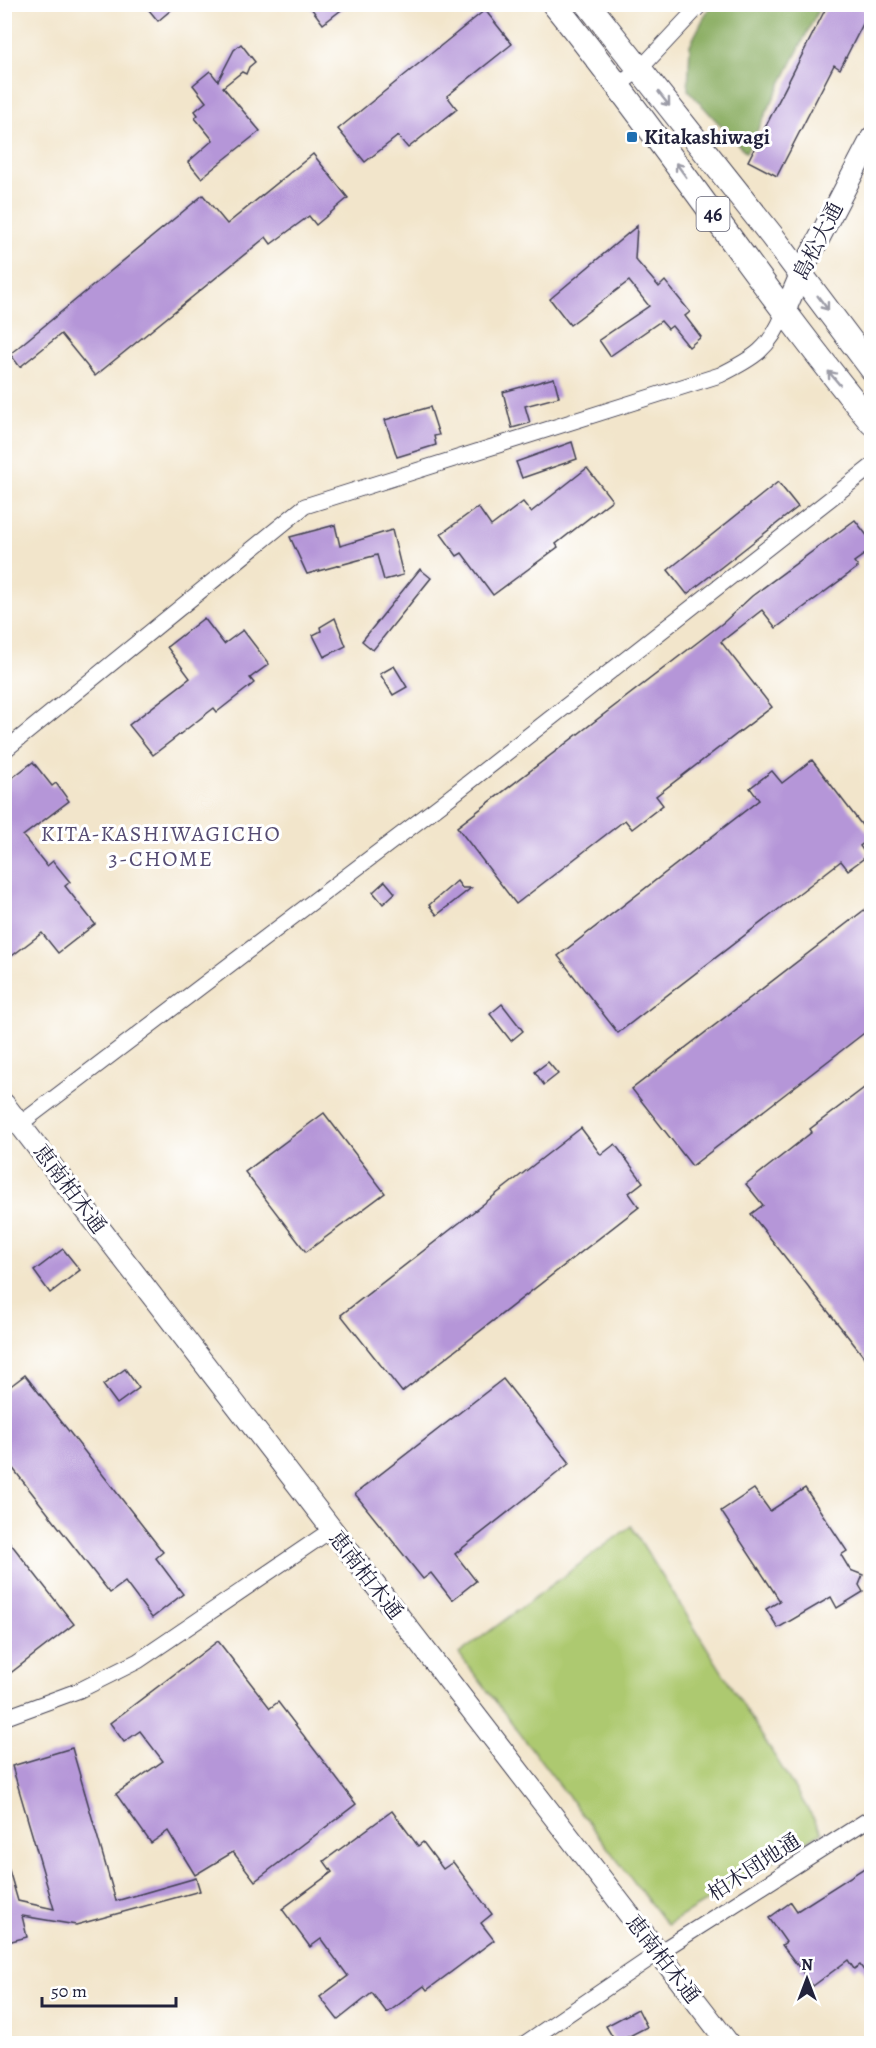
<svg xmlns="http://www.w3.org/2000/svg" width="876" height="2048" font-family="Alegreya,'Noto Serif JP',serif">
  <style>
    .green { fill: #adc970; stroke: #687656; stroke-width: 1.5 }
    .forest { fill: #8aad62; stroke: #56684e; stroke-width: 1.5 }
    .building { fill: #b596d8 }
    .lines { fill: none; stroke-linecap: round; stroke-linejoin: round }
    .street-casing { stroke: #413f51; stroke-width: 17 }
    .secondary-casing { stroke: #413f51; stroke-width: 23 }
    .primary-casing { stroke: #413f51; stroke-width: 26 }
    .street { stroke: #fff; stroke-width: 15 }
    .secondary { stroke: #fff; stroke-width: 21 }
    .primary { stroke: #fff; stroke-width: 24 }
    .oneway { stroke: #9c9ca7 }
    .poi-dot { fill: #1f6fb2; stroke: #fff; stroke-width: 2 }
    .labels { text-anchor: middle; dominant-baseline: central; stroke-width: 6; stroke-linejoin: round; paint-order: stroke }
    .shield { fill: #fff; stroke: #646476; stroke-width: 1.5 }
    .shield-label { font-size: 20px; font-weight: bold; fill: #22223b }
    .poi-label { font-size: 21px; font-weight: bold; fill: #22223b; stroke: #fff; text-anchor: start }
    .street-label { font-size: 21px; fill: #22223b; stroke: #fff }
    .neighbourhood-label { font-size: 22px; letter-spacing: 1.5px; fill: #554b72; stroke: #fff }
  </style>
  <rect width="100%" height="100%" fill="#fff"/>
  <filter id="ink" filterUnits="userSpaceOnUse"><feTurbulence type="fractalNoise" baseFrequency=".0167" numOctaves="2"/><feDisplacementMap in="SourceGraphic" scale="12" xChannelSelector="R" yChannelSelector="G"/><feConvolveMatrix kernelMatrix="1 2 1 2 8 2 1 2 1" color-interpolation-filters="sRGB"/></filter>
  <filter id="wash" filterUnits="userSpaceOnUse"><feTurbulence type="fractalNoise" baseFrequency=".008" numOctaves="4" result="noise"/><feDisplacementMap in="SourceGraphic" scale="24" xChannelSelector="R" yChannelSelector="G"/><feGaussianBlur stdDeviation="1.35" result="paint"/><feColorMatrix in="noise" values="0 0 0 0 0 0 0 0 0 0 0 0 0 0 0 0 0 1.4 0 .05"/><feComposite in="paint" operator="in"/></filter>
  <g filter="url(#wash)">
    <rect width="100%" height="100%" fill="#f2e5cb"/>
    <polygon class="green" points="631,1526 822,1832 667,1925 459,1654"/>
    <polygon class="forest" points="711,4 821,5 746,153 688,90 690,45"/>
    <g id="blocks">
      <g class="building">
        <polygon points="144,4 178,4 158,21"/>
        <polygon points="308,4 349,4 323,24"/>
        <polygon points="828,4 855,4 869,12 840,69 834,65 777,176 748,161"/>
        <polygon points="485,10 512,44 447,96 457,109 408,148 398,136 365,162 338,129"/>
        <polygon points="241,44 255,62 249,67 246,74 242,72 223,87 260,131 201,178 188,162 213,140 195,118 198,115 195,111 206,102 193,85 210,71 218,81 234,50"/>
        <polygon points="313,154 348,198 316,225 309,216 271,244 266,237 95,376 61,334 20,367 10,354 203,195 227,224"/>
        <polygon points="637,226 635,259 659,287 665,281 690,312 685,316 701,337 689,347 672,326 668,329 661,321 610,356 599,340 649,306 629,281 570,325 550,299"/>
        <polygon points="554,378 559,397 525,406 530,423 512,428 503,392"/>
        <polygon points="430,407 439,435 434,436 436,445 397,457 385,420"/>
        <polygon points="572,442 577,459 522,478 516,462"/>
        <polygon points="587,468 612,500 556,544 558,547 493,595 462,553 457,556 441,534 478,507 491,526 523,502 531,512"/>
        <polygon points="778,482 798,507 687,594 668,570"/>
        <polygon points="855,520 872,542 872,549 854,562 858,567 776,628 762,610 721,642 772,707 656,796 663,805 632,829 625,820 516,904 457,827 724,622 752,596"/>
        <polygon points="335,525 340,546 392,530 403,575 384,580 377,555 307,574 290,537"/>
        <polygon points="420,569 431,578 373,650 362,641"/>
        <polygon points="204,618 224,644 243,630 269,664 250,678 254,683 217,712 214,708 153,755 129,725 190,678 167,647"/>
        <polygon points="335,618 346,646 324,657 313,635 321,631 320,627"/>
        <polygon points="394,666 407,687 393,695 380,674"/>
        <polygon points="812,760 871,837 860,846 867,856 848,870 841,861 618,1033 558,956 759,800 750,788 772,771 782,783"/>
        <polygon points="33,762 52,786 56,783 69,801 23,836 47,866 53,861 70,882 65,886 95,924 58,953 42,933 4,962 4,784"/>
        <polygon points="385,881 395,893 383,904 373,892"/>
        <polygon points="457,881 462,888 471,888 437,915 429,905"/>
        <polygon points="872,904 872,1027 692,1166 632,1089"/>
        <polygon points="502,1004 523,1031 511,1041 490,1014"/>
        <polygon points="548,1062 558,1074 544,1085 535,1072"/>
        <polygon points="872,1082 872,1367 751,1214 763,1205 746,1184 812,1132 810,1129"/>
        <polygon points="324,1113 385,1193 306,1252 245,1172"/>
        <polygon points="581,1128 601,1155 615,1144 643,1182 629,1193 639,1207 402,1392 341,1315"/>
        <polygon points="63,1249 80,1270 50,1293 34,1271"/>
        <polygon points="125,1369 139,1388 117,1404 103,1385"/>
        <polygon points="25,1375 163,1552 156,1558 183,1594 152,1618 125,1582 110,1593 4,1457 4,1391"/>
        <polygon points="503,1379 570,1463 455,1554 476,1581 452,1600 431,1573 423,1579 355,1494"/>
        <polygon points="805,1488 847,1551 841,1555 850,1570 863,1575 859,1585 863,1592 837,1608 831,1597 778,1628 766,1609 780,1601 721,1511 754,1489 770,1511"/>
        <polygon points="4,1535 74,1624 4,1678"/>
        <polygon points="218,1641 270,1708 278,1702 356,1804 255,1881 233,1852 195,1875 168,1831 151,1843 116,1794 163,1761 140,1731 124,1742 110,1723"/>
        <polygon points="72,1748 116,1901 196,1878 200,1891 76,1925 22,1916 27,1937 4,1943 4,1870 9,1870 18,1901 54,1909 12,1766"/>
        <polygon points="392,1811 418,1846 423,1842 443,1869 453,1862 492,1914 481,1923 494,1940 427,1990 424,1986 387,2013 372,1993 338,2020 320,1997 348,1976 321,1939 310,1947 282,1909 332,1872 324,1861"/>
        <polygon points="872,1863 872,1982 860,1965 854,1969 848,1960 813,1986 782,1945 786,1942 769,1918 791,1902 797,1911"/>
        <polygon points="638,2009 647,2027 616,2043 606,2026"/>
      </g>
    </g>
  </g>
  <g filter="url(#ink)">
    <use href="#blocks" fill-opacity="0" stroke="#413f51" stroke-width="1.5"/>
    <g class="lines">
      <defs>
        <g id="street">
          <polyline points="619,85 640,69 701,4"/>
          <path d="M4,751L305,506L720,375C754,358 770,349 784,313"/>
          <polyline points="20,1124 440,805 872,466"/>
          <polyline points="4,1718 80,1690 138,1661 331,1530"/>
          <polyline points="524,2044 658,1953 872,1817"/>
        </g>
        <g id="secondary">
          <polyline points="784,313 801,273 872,137"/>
          <polyline points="4,1104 729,2044"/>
        </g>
        <g id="primary">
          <path d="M554,4C664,140 760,287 872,423"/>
          <polyline points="588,4 772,236 872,369"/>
        </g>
      </defs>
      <use href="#street" class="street-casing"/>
      <use href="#secondary" class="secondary-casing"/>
      <use href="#primary" class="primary-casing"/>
      <use href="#street" class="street"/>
      <use href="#secondary" class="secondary"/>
      <use href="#primary" class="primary"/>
    </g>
    <defs><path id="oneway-shaft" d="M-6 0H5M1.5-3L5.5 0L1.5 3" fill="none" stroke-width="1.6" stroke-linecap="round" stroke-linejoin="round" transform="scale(1.5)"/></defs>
    <g class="oneway">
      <use href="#oneway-shaft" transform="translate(664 99) rotate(52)"/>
      <use href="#oneway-shaft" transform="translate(681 170) rotate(-126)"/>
      <use href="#oneway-shaft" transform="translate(823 303) rotate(53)"/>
      <use href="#oneway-shaft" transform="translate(834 378) rotate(-130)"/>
    </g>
  </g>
  <rect class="poi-dot" x="626" y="131" width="12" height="12" rx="3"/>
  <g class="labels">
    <rect class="shield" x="696.5" y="197" width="33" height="34" rx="4.5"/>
    <g class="shield-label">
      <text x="713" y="214">46</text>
    </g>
    <g class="poi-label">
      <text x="644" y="137">Kitakashiwagi</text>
    </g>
    <g class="street-label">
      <text transform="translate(818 241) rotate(-63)">島松大通</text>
      <text transform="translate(70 1189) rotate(53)">恵南柏木通</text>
      <text transform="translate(366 1575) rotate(52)">恵南柏木通</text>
      <text transform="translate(754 1867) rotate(-33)">柏木団地通</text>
      <text transform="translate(663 1959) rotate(52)">恵南柏木通</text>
    </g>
    <g class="neighbourhood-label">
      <text x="161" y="834">KITA-KASHIWAGICHO<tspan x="161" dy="25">3-CHOME</tspan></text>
    </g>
  </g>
  <rect width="876" height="2048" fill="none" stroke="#fff" stroke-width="24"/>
  <g transform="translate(807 1979)" stroke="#ffffff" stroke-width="4.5" paint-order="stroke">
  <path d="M0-4.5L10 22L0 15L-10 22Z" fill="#22223b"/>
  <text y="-9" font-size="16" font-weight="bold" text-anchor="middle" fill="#22223b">N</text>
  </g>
  <path d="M42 1997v9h134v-9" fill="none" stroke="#22223b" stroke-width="3"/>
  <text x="51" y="1997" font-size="18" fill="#22223b" stroke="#ffffff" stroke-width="4.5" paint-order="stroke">50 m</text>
</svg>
